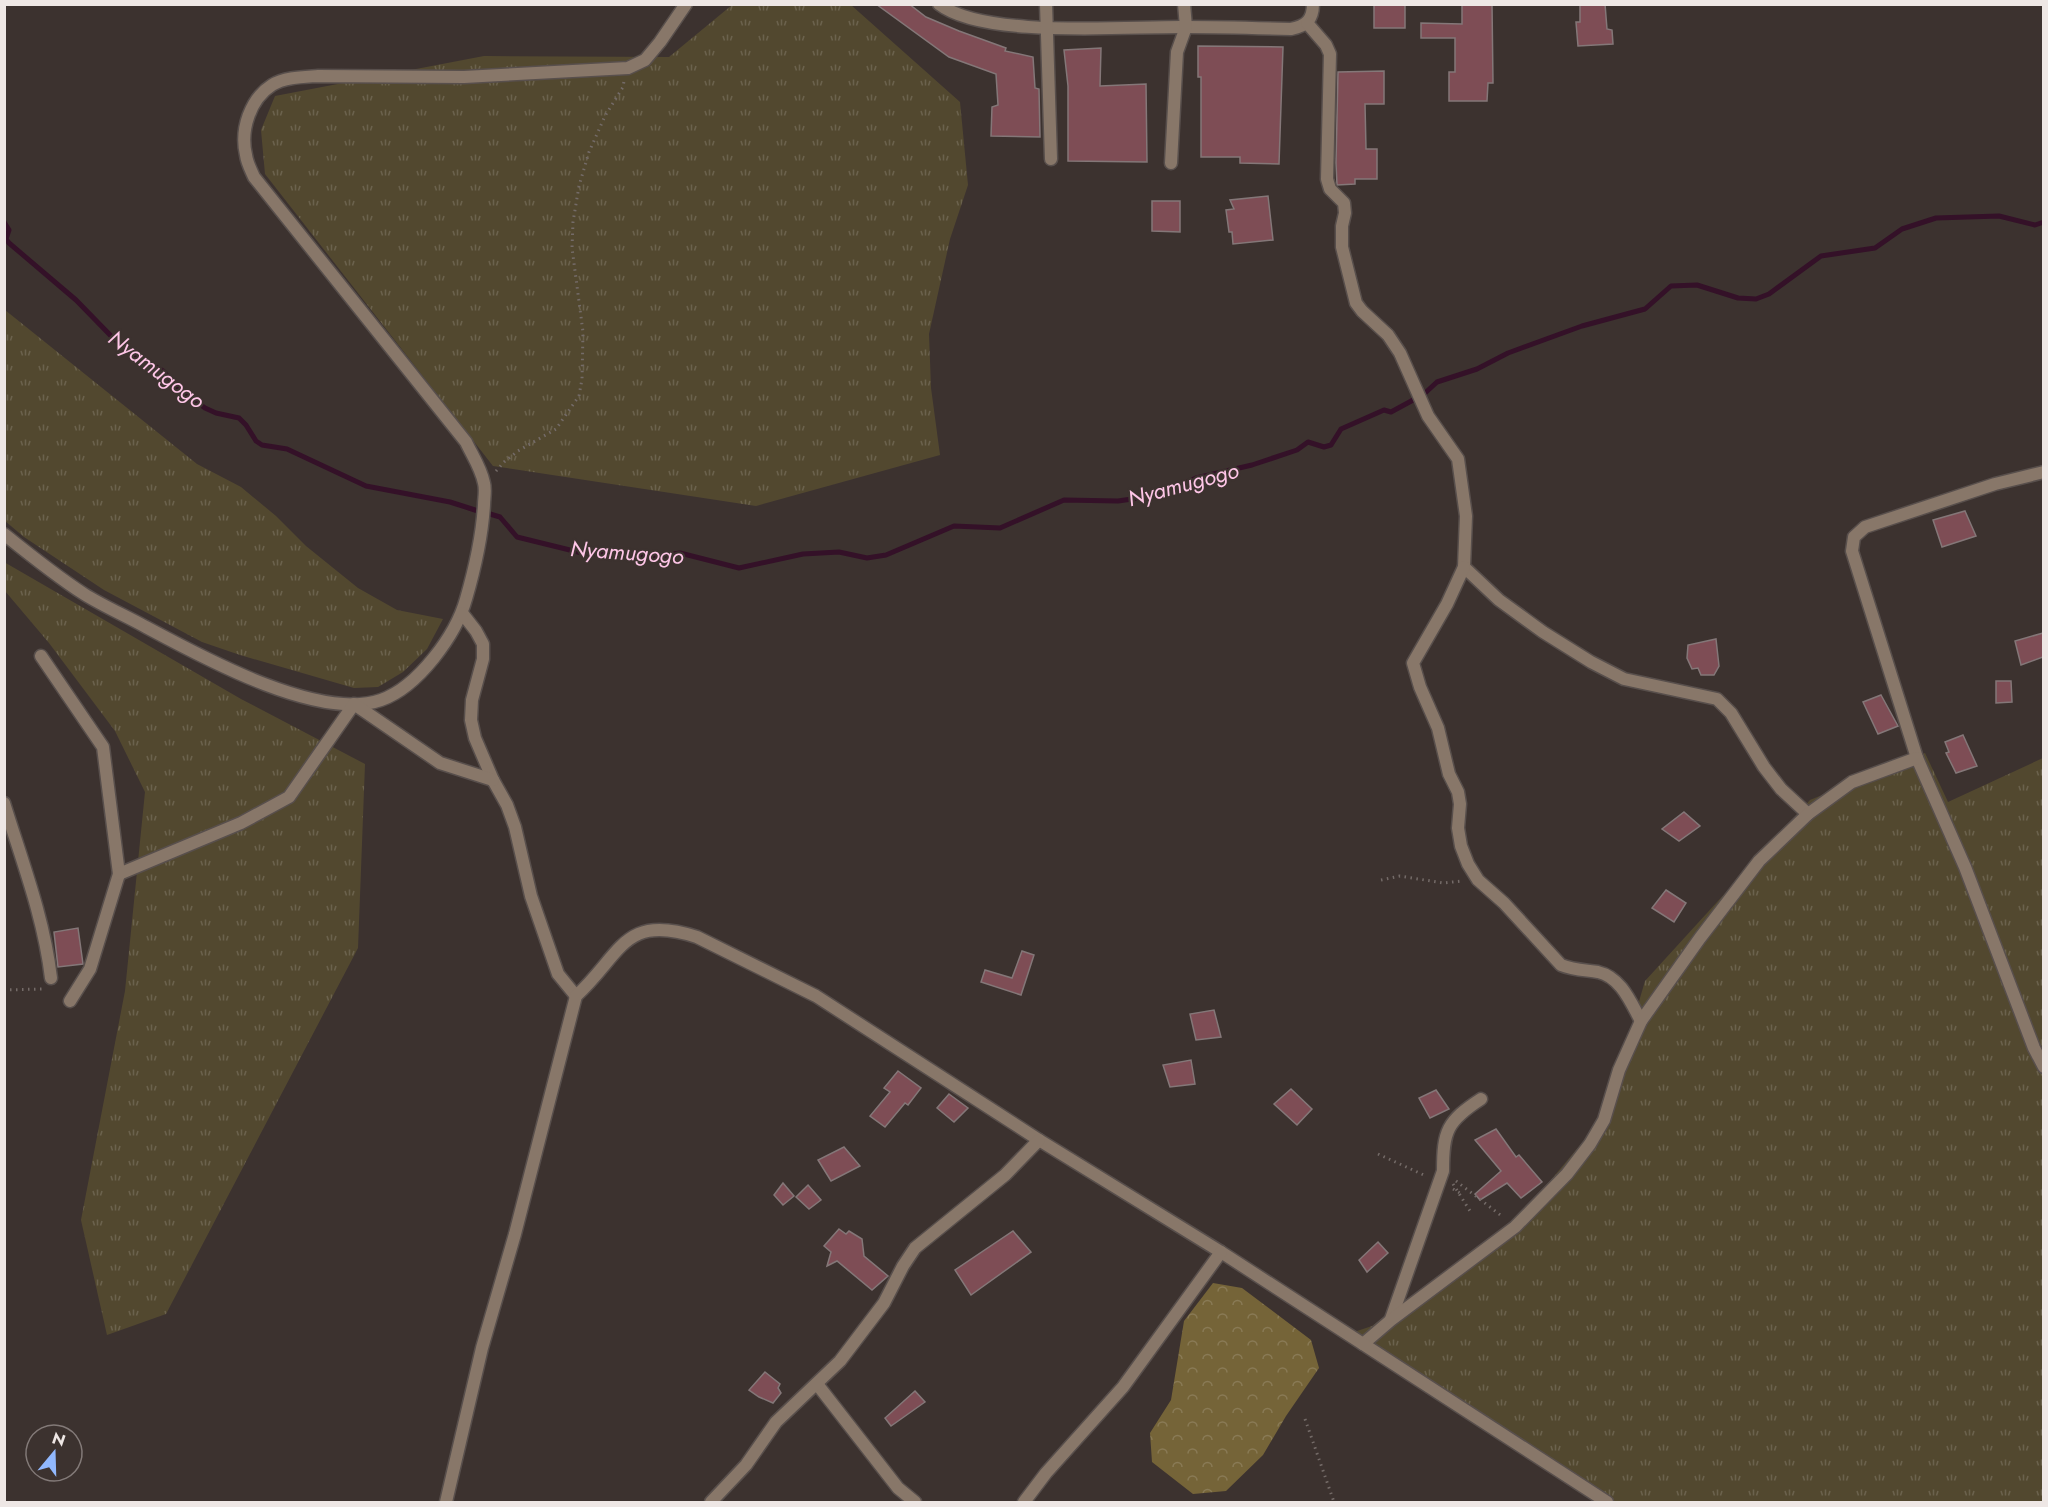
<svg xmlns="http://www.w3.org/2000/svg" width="2048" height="1507" font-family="Jost,sans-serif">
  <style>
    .grass { fill: url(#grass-tufts) }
    .forest { fill: url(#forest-crowns) }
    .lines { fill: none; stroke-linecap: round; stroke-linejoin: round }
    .stream { stroke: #341128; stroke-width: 5 }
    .building { fill: #7e4d55; stroke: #847778; stroke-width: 1.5 }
    .street-casing { stroke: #584f4c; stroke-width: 15 }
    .path { stroke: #746b68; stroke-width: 3; stroke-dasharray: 1.5 4.5; stroke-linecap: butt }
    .street { stroke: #887769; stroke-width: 12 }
    .labels { text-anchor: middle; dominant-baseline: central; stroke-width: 4.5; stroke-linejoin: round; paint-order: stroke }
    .water-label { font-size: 22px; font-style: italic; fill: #fec6e7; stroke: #3c322f }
  </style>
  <defs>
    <pattern id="grass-tufts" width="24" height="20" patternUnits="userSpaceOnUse" patternTransform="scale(1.5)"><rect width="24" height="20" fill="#52482f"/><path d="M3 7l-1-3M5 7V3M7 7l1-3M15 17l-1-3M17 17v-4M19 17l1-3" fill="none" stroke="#6b624d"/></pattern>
    <pattern id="forest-crowns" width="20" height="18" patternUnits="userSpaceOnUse" patternTransform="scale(1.5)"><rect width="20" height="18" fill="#756438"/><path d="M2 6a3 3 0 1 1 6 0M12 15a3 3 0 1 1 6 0" fill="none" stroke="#897a55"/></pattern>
  </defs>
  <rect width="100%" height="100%" fill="#3c322f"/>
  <g class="grass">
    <polygon points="732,5 851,5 960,102 968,185 950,239 929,334 931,388 940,455 756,506 493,466 265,174 261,130 275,96 484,56 669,57"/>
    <polygon points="5,310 197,464 241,487 276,516 306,546 358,588 397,610 443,619 427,649 403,672 378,687 354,688 240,655 202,642 104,590 24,537 5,521"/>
    <polygon points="4,562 241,699 365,764 358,948 166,1314 107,1335 81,1220 125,991 145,792 115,731 49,643 5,591"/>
    <polygon points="1925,753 1948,802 2043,758 2043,1502 1613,1502 1345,1335 1372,1326 1525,1211 1606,1114 1645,981 1810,800"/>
  </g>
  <polygon class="forest" points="1213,1283 1242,1288 1311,1340 1319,1368 1286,1416 1263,1455 1226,1491 1193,1494 1152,1462 1150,1433 1171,1400 1184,1321"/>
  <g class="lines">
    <g class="stream">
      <polyline points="4,222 9,230 6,239 9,243 76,300 114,339 141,359 163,371 180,390 205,408 216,413 239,418 246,425 256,441 262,445 287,449 366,486 450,502 478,511"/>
      <polyline points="1424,394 1437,382 1477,369 1508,353 1582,326 1645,309 1671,286 1697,285 1738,298 1756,299 1769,294 1821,256 1875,248 1902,229 1936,218 1999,216 2035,225 2044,222"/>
      <polyline points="490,514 500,517 517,537 582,553 653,557 680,553 739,568 803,554 839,552 867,558 886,555 954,526 1000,528 1064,500 1118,501 1160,495 1196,478 1252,465 1297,450 1308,442 1324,447 1331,445 1341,429 1384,410 1391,412 1415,399"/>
    </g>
  </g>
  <g class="building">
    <polygon points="876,4 909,4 926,17 959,31 1006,48 1005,51 1033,57 1035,88 1039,89 1040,137 991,136 992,107 998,105 996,74 949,57"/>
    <rect x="1374" y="4" width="31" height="24"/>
    <polygon points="1492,4 1493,83 1488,83 1487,101 1449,101 1449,72 1455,72 1455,38 1421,38 1421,23 1462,24 1462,5"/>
    <polygon points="1580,4 1605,4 1607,29 1612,30 1613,44 1578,46 1576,22 1580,22"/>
    <polygon points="1198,46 1283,47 1279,164 1240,163 1240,157 1201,157 1201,77 1198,77"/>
    <polygon points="1101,48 1100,86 1146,84 1147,162 1068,161 1068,86 1064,50"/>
    <polygon points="1384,71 1384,104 1365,104 1366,149 1377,149 1377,179 1355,179 1355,184 1337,185 1336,163 1338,72"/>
    <polygon points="1268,196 1273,240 1233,244 1232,232 1229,232 1226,210 1234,209 1230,200"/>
    <polygon points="1152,201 1180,201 1180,232 1152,231"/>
    <polygon points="1965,511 1976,536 1942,547 1933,520"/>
    <polygon points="2043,633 2043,657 2021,665 2015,641"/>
    <polygon points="1716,639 1719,666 1714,675 1701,675 1698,668 1692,669 1687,658 1688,645"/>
    <polygon points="1996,681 2011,681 2012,702 1996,703"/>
    <polygon points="1881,695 1898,726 1878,734 1863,702"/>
    <polygon points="1963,735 1977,766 1956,773 1946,753 1949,752 1945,742"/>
    <polygon points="1684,812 1700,826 1679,841 1662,829"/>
    <polygon points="1666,890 1686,903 1674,922 1652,908"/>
    <polygon points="78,928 83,964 58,967 54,932"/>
    <polygon points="1022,951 1034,955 1021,995 981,982 985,970 1012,978"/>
    <polygon points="1214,1010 1221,1037 1196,1040 1190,1014"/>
    <polygon points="1191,1060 1195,1084 1170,1087 1163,1065"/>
    <polygon points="898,1071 921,1088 908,1105 905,1103 885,1127 870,1116 890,1092 884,1088"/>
    <polygon points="1291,1089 1312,1109 1297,1125 1274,1104"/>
    <polygon points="1436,1090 1449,1109 1430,1118 1419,1098"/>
    <polygon points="949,1094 968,1108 954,1122 937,1108"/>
    <polygon points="1496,1129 1516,1157 1519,1155 1542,1182 1521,1198 1507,1183 1480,1200 1475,1194 1501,1171 1475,1140"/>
    <polygon points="844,1147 860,1166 831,1181 818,1160"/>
    <polygon points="783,1183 794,1196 783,1205 774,1195"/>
    <polygon points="808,1185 821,1200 809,1209 796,1197"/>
    <polygon points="839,1229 846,1234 849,1231 862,1239 864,1256 888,1276 872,1290 837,1261 827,1266 831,1252 824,1246"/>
    <polygon points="1013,1231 1031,1252 971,1295 955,1270"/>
    <polygon points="1378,1242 1388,1253 1367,1272 1359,1260"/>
    <polygon points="765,1372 780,1384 778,1388 781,1393 773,1403 759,1397 749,1390"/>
    <polygon points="915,1391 925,1402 891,1426 885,1418"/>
  </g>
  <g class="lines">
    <defs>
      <g id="street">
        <path d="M939,4C984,39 1128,26 1186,27C1221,27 1256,28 1291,29C1306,26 1313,20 1313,4"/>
        <polyline points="1046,4 1051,159"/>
        <polyline points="1307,23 1326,45 1330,54 1327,179 1330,189 1344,203 1345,213 1342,226 1342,247 1356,303 1362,311 1388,335 1400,353 1428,416 1458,459 1466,516 1464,567 1499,600 1543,632 1591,662 1624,679 1717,699 1731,713 1764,767 1781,789 1808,814"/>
        <polyline points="1171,163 1177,52 1186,27 1184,4"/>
        <polyline points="2044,472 1995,484 1865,527 1854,537 1852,551 1917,758 1965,867 2034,1048 2044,1067"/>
        <path d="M4,534C30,555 56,576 84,594C103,606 124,615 144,626C200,656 319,722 381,700C418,687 456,635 466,599C475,568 482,537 484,505C484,498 486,490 484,483C481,468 472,455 466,442L254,177C251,170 247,163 246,155C240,130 250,99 272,85C285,77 304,77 318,76L464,77L628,68L645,60L660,42L686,4"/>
        <path d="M1464,567L1447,604L1413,663L1420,687L1438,728L1449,774L1458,792L1460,804L1458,828L1461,846L1468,864L1478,880L1504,903L1561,965C1573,970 1585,970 1598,972C1621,977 1631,1003 1641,1021"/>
        <polyline points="462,613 476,631 483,644 483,659 472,700 471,720 475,738 493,780 507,805 515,827 531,896 558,974 576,996"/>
        <polyline points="41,656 103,747 119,874 90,969 70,1001"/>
        <path d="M4,803C22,861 44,918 51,978"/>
        <polyline points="119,874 241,823 289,797 354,704 440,763 493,780"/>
        <path d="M1391,1319L1443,1171C1443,1131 1447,1121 1481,1099"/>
        <polyline points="1363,1344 1391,1320 1515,1227 1567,1174 1590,1144 1604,1120 1619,1070 1641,1021 1700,938 1759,861 1808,814 1852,782 1917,758"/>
        <polyline points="817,1384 898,1488 915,1502"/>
        <path d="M446,1502L482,1348L515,1234L576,996C622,954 623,913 697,937L816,996L1039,1140L1221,1252L1607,1502"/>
        <polyline points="711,1502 746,1465 776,1422 840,1361 884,1303 903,1266 915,1248 1005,1175 1039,1140"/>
        <polyline points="1024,1502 1046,1473 1123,1387 1221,1252"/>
      </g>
    </defs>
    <use href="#street" class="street-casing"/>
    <g class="path">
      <polyline points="496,471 504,462 518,451 556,429 579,396 582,379 583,332 572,248 573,222 579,186 589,152 605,116 623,87 624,81"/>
      <polyline points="1381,880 1400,876 1443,883 1462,881"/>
      <polyline points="4,990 42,989"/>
      <polyline points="1378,1154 1426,1176"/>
      <polyline points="1456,1181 1503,1217"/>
      <polyline points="1453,1184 1470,1211"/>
      <polyline points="1453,1189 1460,1193"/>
      <polyline points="1305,1419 1334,1502"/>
    </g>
    <use href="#street" class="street"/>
  </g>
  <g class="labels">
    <g class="water-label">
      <text transform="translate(157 369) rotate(37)">Nyamugogo</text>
      <text transform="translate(1183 484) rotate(-15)">Nyamugogo</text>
      <text transform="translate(627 552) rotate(4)">Nyamugogo</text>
    </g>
  </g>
  <rect width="2048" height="1507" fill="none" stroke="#eee7e5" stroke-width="12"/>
  <g transform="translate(54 1453) rotate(19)"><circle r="28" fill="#3c322f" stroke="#837a78" stroke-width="1.5"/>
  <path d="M0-4.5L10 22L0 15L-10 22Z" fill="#91b8fd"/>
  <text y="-9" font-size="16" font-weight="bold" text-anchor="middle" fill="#eee7e5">N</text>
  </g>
</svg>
